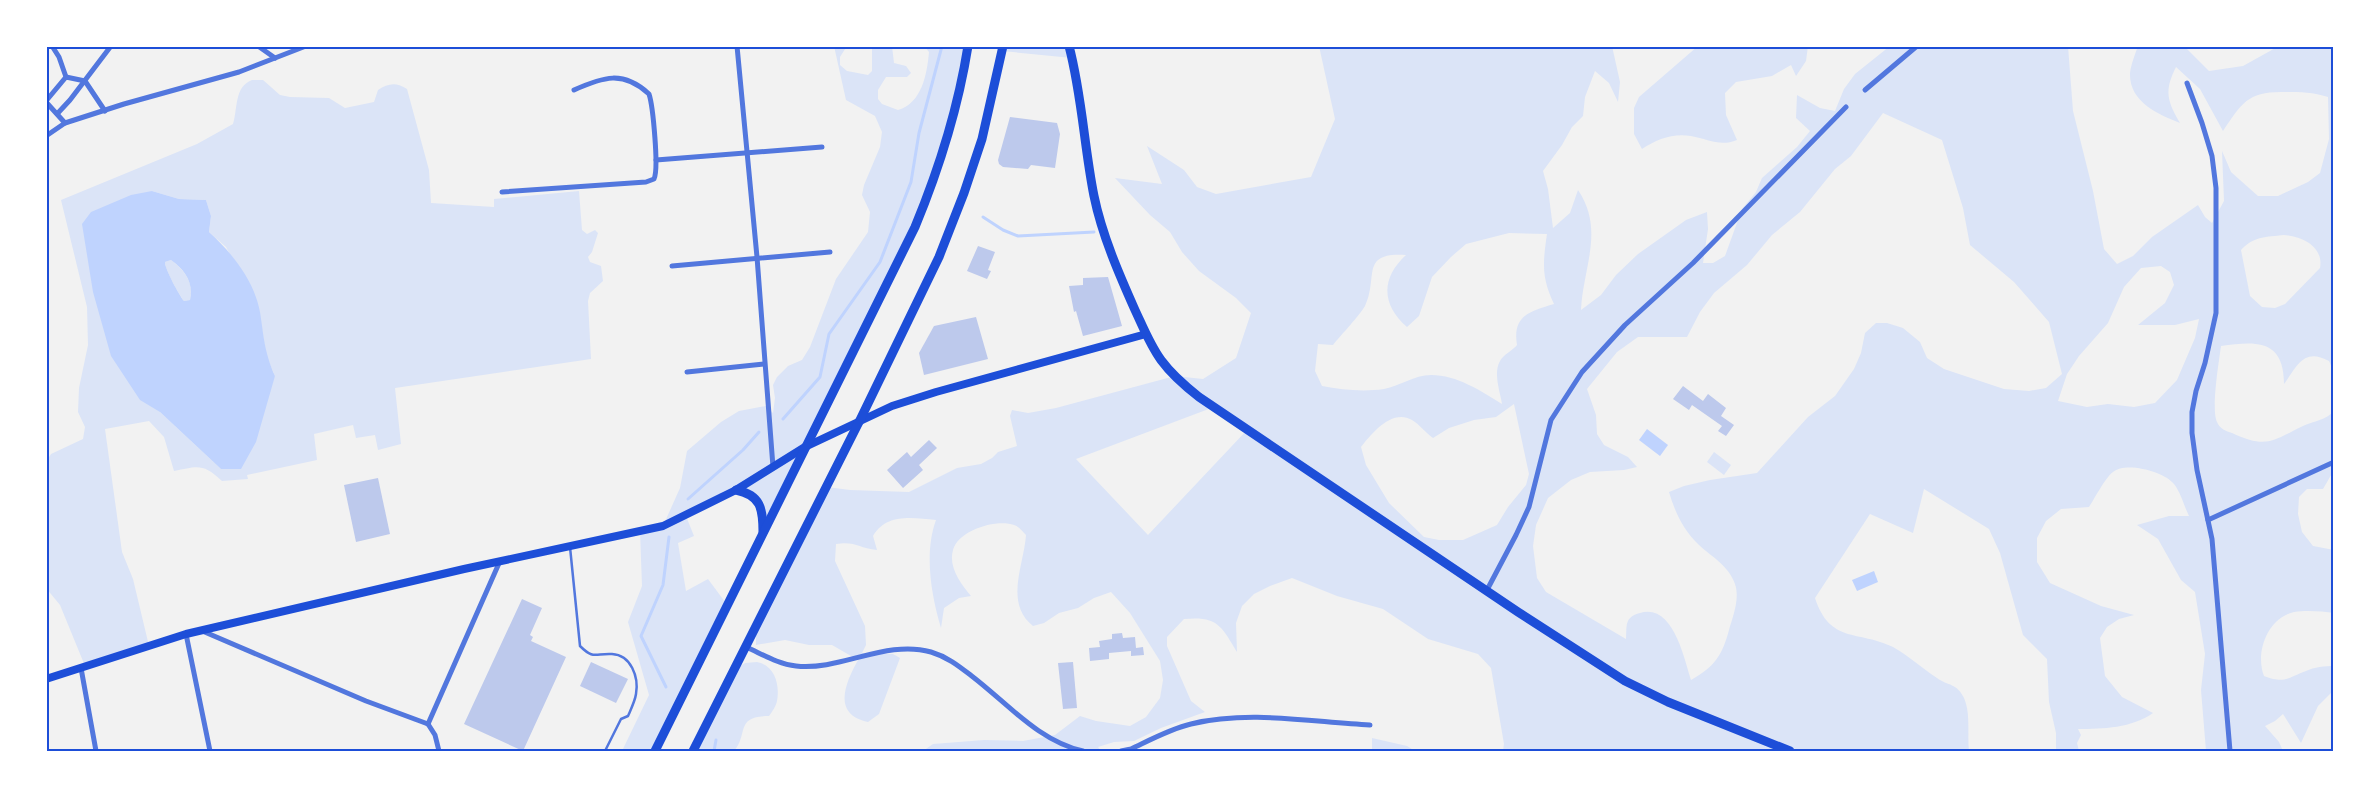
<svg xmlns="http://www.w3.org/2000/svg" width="2380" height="797" font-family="Manrope,sans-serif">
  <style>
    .green { fill: #dbe4f7; fill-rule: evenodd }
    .water { fill: #bfd3fe; fill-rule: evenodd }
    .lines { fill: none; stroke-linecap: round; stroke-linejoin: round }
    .stream { stroke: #bfd3fe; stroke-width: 3 }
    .building { fill: #bdc9ec }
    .service { stroke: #5277de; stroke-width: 2.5 }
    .minor { stroke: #5277de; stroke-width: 5 }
    .secondary { stroke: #1d4ed8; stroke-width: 8 }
    .primary { stroke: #1d4ed8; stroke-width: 9 }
    .neatline { fill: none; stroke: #1d4ed8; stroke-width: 2 }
  </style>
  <rect width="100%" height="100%" fill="#f2f2f2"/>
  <g class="green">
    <path d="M834,46H847L840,57V65L847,71L868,75L872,71V46H892L894,63L906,66L911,73L907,77H886L878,90V99L882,104L898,110C922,103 927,74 929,52L924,46H969L932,185L763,536L760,505L736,490L686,516L694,536L678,543L686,591L708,579L728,606L655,751H622L649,695L628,622L642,586L640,531L663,526L680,488L687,451L721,422L739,411L766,406L773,413L775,398L773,385L777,377L788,366L802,360L810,347L836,279L868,232L870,212L862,195L864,185L880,147L882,132L875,116L846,100Z"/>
    <polygon points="1003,46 1071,46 1072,58 1002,51"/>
    <path d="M1319,46H1612L1620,82L1618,102L1609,83L1595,71L1585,97L1583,116L1572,127L1562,145L1543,171L1548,189L1553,228L1570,213L1578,190C1605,230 1583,267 1581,310L1601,295L1616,275L1638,254L1686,220L1707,212L1708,229L1703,263H1713L1725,256L1742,209L1756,192L1762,178L1797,147L1810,131L1796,118L1797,95L1820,108L1835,111L1844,89L1855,74L1890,46H2068L2073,111L2093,191L2104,249L2117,264L2133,256L2152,237L2198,205L2205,217L2212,223L2224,201L2222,151L2231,172L2258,196H2278L2308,182L2320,173L2329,139L2328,97C2313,92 2300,92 2285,92C2249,91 2242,102 2223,131L2200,89L2176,67C2164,91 2167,101 2180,123C2158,114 2129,102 2130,73C2131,65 2135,54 2138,46H2184L2209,71L2243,66L2279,46H2334V372L2329,361C2304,347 2297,366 2284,384C2284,339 2256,341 2221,346C2219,361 2211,410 2217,422C2220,429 2226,431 2232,433C2267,449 2272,441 2303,426C2314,421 2326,420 2334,411V470L2323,489H2307L2299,497L2298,514L2302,532L2313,546L2334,550V613C2322,611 2305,610 2294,612C2267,618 2255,653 2264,676C2285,684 2287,678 2306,671C2314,667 2325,666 2334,666V690L2318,706L2301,743L2283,714L2275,721L2265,726L2279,742L2283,751H2206L2201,690L2205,654L2195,592L2181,580L2158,539L2137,525L2169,516H2189C2184,506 2181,493 2174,484C2165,472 2126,461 2113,472C2105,478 2095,498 2089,507L2061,509L2046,521L2037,538V562L2050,583L2101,606L2134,615L2119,619L2107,627L2100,638L2105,676L2122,697L2153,713C2132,728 2103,729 2078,729L2081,735L2077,743L2079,751H2056V733L2049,702L2047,659L2023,635L2000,553L1989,529L1924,489L1913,533L1870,514L1815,598C1830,644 1858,630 1893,647C1909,656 1922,668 1937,678C1948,686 1957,683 1964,698C1971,714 1967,734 1969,751H1503L1504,744L1491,668L1478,654L1428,639L1383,609L1337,596L1292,578L1270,586L1254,594L1242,606L1236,623L1237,652C1221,625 1217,616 1184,619L1167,637V646L1191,701L1205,712L1161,728L1134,741L1114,742L1098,747L1101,751H923L933,744L984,740L1023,741L1055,735L1080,716L1096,721L1130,726L1146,717L1160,698L1163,680L1160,661L1130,613L1111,592L1094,598L1078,608L1059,613L1044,623L1033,626C1004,603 1024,565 1026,535C1023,532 1019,526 1014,525C996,519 959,530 953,550C948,567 961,584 971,596L959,598L944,608L941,628C931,594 924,553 936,520C912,518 887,513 873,536L877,550C858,548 856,541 836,544L835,561L865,626L866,645L862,653L893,654L900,658L879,714L868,722C831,714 846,682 858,660L832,645H809L785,640L756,645V635L827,487L850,490L909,492L957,468L981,464L992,458L998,452L1017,446L1010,416L1012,410L1028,413L1056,408L1175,376L1203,379L1236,358L1251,313L1236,298L1199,271L1182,252L1170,232L1150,215L1115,178L1162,184L1147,146L1184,170L1197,187L1216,194L1311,177L1335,119ZM1883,113L1942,140L1963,208L1970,245L2014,282L2049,322L2062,374L2046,388L2029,391L2004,389L1944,369L1927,358L1920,342L1903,328L1887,323H1876L1865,333L1861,353L1854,369L1835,396L1808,417L1757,473L1710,480L1684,486L1669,492C1675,512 1683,530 1699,545C1712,557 1729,566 1735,584C1740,599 1733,616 1729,630C1722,656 1715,666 1691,680C1684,658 1673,603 1640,613C1624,617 1627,626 1626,639L1546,592L1537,578L1533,546L1536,525L1548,498L1571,480L1590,472L1624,470L1637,467L1628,457L1604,445L1597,434L1596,415L1587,389L1617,352L1638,337H1687L1700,312L1714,293L1747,265L1772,235L1800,212L1835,169L1851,156ZM1509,233L1547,234C1543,262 1541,277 1554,304C1531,311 1512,315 1517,345C1513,350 1503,355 1500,361C1493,373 1500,391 1502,404C1481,391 1457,375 1431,375C1414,375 1400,386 1384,389C1364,392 1342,390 1322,386L1315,371L1318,344L1333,345C1341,335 1360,315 1365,306C1379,277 1359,252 1406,255C1381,278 1381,304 1407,327L1419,316L1432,277L1451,257L1466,244ZM2284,235C2301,236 2324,246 2320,268L2285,304L2275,308L2262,307L2250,296L2241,250C2254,236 2266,237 2284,235ZM2161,266L2170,272L2174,285L2165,303L2138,325H2175L2199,319L2195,338L2177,380L2155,403L2134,407L2108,404L2087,407L2058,401L2067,374L2079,356L2108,323L2124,287L2141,268ZM1514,404L1529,474L1526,485L1508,507L1497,525L1463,540H1439L1424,537L1389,503L1366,465L1361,447C1371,434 1392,408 1412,420C1419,424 1426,433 1433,438L1449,428L1474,420L1496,417ZM1214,407L1247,430L1148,535L1076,459Z"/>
    <path d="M1698,46H1808L1806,61L1796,76L1791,65L1772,76L1736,82L1725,93L1726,115L1737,140C1720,147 1708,139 1691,136C1673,133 1657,139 1642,149L1634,134V108L1639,97Z"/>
    <path d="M252,80H263L280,95L290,97L329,98L345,108L374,102L378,90C388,83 397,82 407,89L429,170L431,203L494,207V199L579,191L582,230L587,234L595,230L598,233L592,252L588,257L590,262L601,266L603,281L590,293L588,301L591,359L395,388L401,444L378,450L375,435L356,438L353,425L314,434L317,460L247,475L248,479L222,481C203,463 198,466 174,471L164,437L149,421L105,429L122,552L133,579L149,646L85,666L60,605L46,588V462L51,454L83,439L85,427L78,412L79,388L88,345L87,307L61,200L197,144L233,124C238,108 234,87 252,80ZM152,191L179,199L206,200L211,216L209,232L226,247L259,310L266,355L275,376L221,469L160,412Z"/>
    <path d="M171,260C185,271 194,283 190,300L184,301C179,295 164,267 165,262Z"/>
    <polygon points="1714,452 1731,465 1724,475 1707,462"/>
    <path d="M757,662C775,665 780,685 777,701C776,706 772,712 769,716C734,716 749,734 734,751H696L739,667L745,663Z"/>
    <polygon points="1372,738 1407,746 1415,751 1372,751"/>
  </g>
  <g class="water">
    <path d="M152,191L179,199L206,200L211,216L209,232C232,253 254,280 260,312C264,337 264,351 275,376L256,442L241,469H221L160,412L140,400L111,356L93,292L82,224L91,212L131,195ZM171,260C185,270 194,283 190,300L184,301C179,295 164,267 165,262Z"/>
    <polygon points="1647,429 1668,445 1660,456 1639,440"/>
    <polygon points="1874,571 1878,582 1857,591 1852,580"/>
  </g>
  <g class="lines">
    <g class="stream">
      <polyline points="983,217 1003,230 1018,236 1094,232"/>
      <polyline points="783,419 820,377 829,334 880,262 911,182 919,133 942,46"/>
      <polyline points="688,499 743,450 759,432"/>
      <polyline points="666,687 641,636 663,585 669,537"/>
      <polyline points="714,751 716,740"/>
    </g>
  </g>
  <g class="building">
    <polygon points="1010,117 1057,123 1060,134 1055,168 1031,165 1028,169 1003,167 999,164 998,160"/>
    <polygon points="978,246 995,252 988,270 991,271 987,279 967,271"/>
    <polygon points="1108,277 1122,326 1083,336 1076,311 1074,312 1069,286 1083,285 1083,278"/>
    <polygon points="976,317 988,359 924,375 919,353 934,326"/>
    <polygon points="1683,386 1703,401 1708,394 1726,408 1721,416 1734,425 1726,436 1718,431 1722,426 1692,405 1689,410 1673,399"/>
    <polygon points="929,440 937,448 919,465 923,470 903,488 887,470 907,452 911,457"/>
    <polygon points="378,478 390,534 356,542 344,485"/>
    <polygon points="522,599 542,608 530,635 533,637 531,641 566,657 523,751 464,724"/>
    <polygon points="1122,633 1123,638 1135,637 1136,648 1143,647 1144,655 1131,656 1131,651 1109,653 1109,659 1090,661 1089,648 1100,647 1099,641 1112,639 1112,634"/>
    <polygon points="591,662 628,679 616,703 580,686"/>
    <polygon points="1073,662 1077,708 1063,709 1058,663"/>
  </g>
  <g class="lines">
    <path class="service" d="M570,547L580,646C594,660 595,653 612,654C631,655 639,677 636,694C635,701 631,709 628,716L621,719L605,751"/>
    <g class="minor">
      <polyline points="52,46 59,57 66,77"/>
      <polyline points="258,46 275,58"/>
      <polyline points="737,46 757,257 773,467"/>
      <polyline points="2187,83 2202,123 2212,156 2216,188 2216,313 2205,363 2196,391 2192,412 2192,433 2197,470 2212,539 2230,751"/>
      <polyline points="1865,90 1917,46"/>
      <polyline points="46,101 66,77 85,81 105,111"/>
      <polyline points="46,102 65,123 124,104 239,72 306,46"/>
      <polyline points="57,114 70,100 111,46"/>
      <polyline points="46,136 65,123"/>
      <polyline points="656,160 822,147"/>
      <path d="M502,192L646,182L654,179C659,169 653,106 649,94C623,70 603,77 574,90"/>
      <polyline points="672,266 830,252"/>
      <polyline points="687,372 764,364"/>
      <polyline points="2208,520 2334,462"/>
      <polyline points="1487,590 1516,535 1529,507 1551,420 1582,372 1625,325 1693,263 1846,107"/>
      <polyline points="200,630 366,701 428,724"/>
      <polyline points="186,634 210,751"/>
      <path d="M746,647C762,654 778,664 796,666C841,671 886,639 931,652C948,657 960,667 973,677C1008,704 1039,741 1083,751"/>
      <polyline points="81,668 96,751"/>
      <polyline points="428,724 500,561"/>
      <polyline points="428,724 435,735 439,751"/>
      <path d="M1121,751L1131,749C1150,740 1170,729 1191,724C1249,710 1311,722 1370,725"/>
    </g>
    <polyline class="secondary" points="46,679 186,634 464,569 663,526 736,490 805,447 892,406 936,392 1146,334"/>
    <g class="primary">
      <path d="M1069,46C1082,95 1084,146 1094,196C1102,235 1119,274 1135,310C1143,327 1150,345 1161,360C1172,375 1185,386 1199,397L1518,612L1625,681L1668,702L1790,751"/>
      <path d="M736,490C761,495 763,509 763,532"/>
      <path d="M655,751L915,227C939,169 958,109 968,46"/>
      <polyline points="693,751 860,420 939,257 964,193 982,139 1003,46"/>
    </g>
  </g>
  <rect width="2380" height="797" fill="none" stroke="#ffffff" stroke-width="95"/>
  <rect x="48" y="48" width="2284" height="702" class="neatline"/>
</svg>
